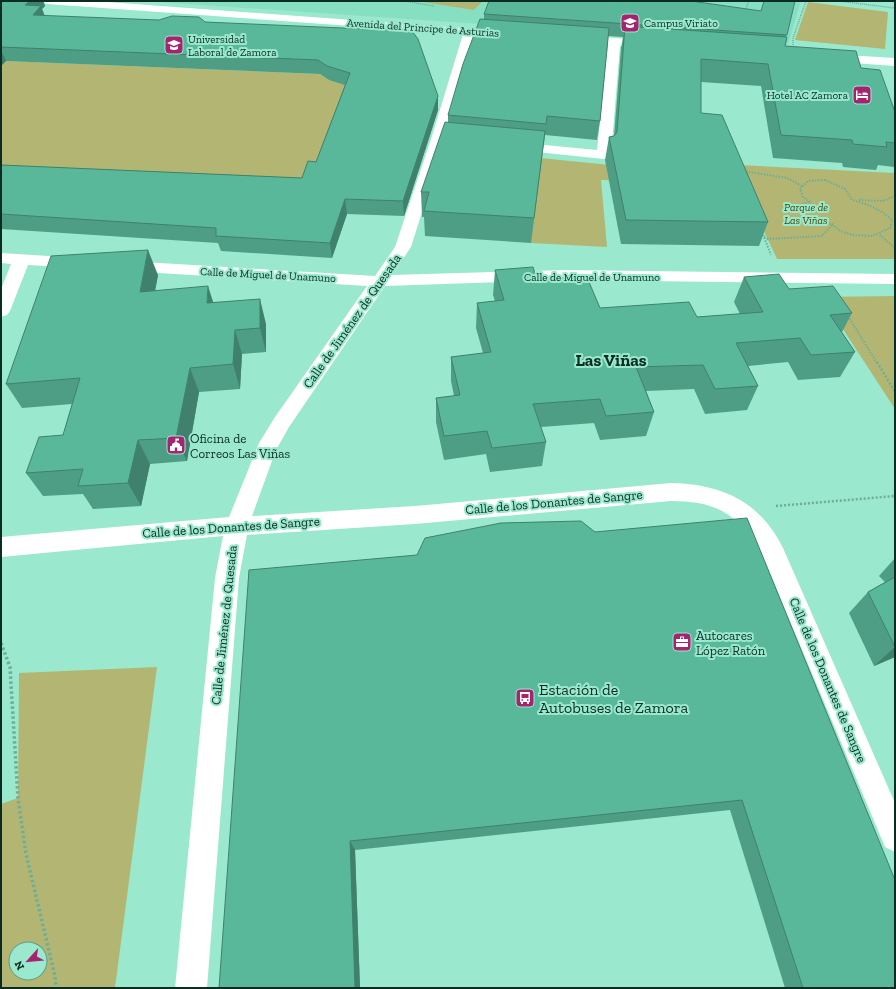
<svg xmlns="http://www.w3.org/2000/svg" width="896" height="989" font-family="'Zilla Slab',serif">
  <style>
    .built { fill: #87dfc1 }
    .green { fill: #b3b672; fill-rule: evenodd }
    .lines { fill: none; stroke-linecap: round; stroke-linejoin: round }
    .path-far3 { stroke: #6eae98; stroke-width: 1.5; stroke-dasharray: 1 1; stroke-linecap: butt }
    .path-far2 { stroke: #6eae98; stroke-width: 2; stroke-dasharray: 1.5 1.5; stroke-linecap: butt }
    .path-far1 { stroke: #6eae98; stroke-width: 2.5; stroke-dasharray: 2 2; stroke-linecap: butt }
    .path { stroke: #6eae98; stroke-width: 3.5; stroke-dasharray: 2.5 2.5; stroke-linecap: butt }
    .street { fill: #fff; fill-rule: evenodd }
    .wall { fill: #4d9e84 }
    .shaded-wall { fill: #3f816c }
    .building { fill: #5ab89a; stroke: #3f816c }
    .labels { text-anchor: middle; dominant-baseline: central; stroke-width: 4; stroke-linejoin: round; paint-order: stroke }
    .far-poi-label { font-size: 11px; fill: #0b2c22; stroke: #9ae8cd; text-anchor: start }
    .far-street-label { font-size: 11px; fill: #0b2c22; stroke: #9ae8cd }
    .far-park-label { font-size: 11px; font-style: italic; fill: #47480b; stroke: #9ae8cd }
    .street-label { font-size: 13px; fill: #0b2c22; stroke: #9ae8cd }
    .poi-label { font-size: 13px; fill: #0b2c22; stroke: #9ae8cd; text-anchor: start }
    .near-poi-label { font-size: 16px; fill: #0b2c22; stroke: #9ae8cd; text-anchor: start }
    .district-label { font-size: 17px; font-weight: bold; fill: #0b2c22; stroke: #9ae8cd }
  </style>
  <rect width="100%" height="100%" fill="#9ae8cd"/>
  <polygon class="built" points="144,1 801,1 788,45"/>
  <g class="green">
    <polygon points="416,1 474,1 482,2 474,10"/>
    <polygon points="808,2 888,12 885,49 795,40"/>
    <polygon points="6,61 320,74 329,80 363,82 305,193 1,180 1,66"/>
    <polygon points="441,148 610,165 619,159 895,173 895,259 777,259 741,182 601,180 607,247 531,243"/>
    <polygon points="895,296 895,409 822,297"/>
    <path d="M157,667L115,988H1V804L18,798L19,673ZM16,949H40V973H16Z"/>
  </g>
  <g class="lines">
    <g class="path-far3">
      <polyline points="404,1 434,6"/>
      <polyline points="838,1 894,8"/>
      <polyline points="745,11 749,1"/>
      <polyline points="793,47 793,38 806,1"/>
    </g>
    <g class="path-far2">
      <polyline points="743,171 787,178 802,186"/>
      <path d="M825,180L845,189L852,200C868,204 880,209 892,220L890,228L872,236L853,235L840,231L832,224L812,222L806,218L798,209L801,204L811,202L803,197L800,189L808,181Z"/>
      <polyline points="859,200 883,201 895,196"/>
      <polyline points="762,232 771,255"/>
      <polyline points="880,235 895,248"/>
      <polyline points="764,237 768,239 822,236 832,225"/>
      <polyline points="848,316 877,363"/>
    </g>
    <g class="path-far1">
      <polyline points="877,362 895,392"/>
      <polyline points="776,506 895,496"/>
    </g>
    <polyline class="path" points="1,643 10,667 18,798 26,854 55,976 56,988"/>
    <g class="street">
      <path d="M41,1H94L489,30L491,32L489,34L475,35L445,139L411,247L392,275L565,270L895,274V284L565,280L385,286L289,427L276,450L252,516L415,506L671,483C721,484 760,501 783,548L895,803V852L885,847L761,552C738,514 716,501 671,501L415,524L247,535L239,578L207,988H175L215,578L223,536L1,557V537L229,517L259,443L275,417L367,286L126,271L120,270L118,266L120,262L126,261L375,276L395,247L431,139L463,34L47,4Z"/>
      <polygon points="577,35 653,41 657,42 659,45 657,48 653,49 620,46 611,155 609,158 604,159 508,149 506,146 508,143 513,142 597,150 608,45 573,42 571,39 573,36"/>
      <polygon points="828,54 895,58 895,66 824,61 822,58 824,55"/>
      <polygon points="1,253 80,258 86,259 88,263 86,267 80,268 28,265 10,311 7,315 1,317 1,289 11,264 1,263"/>
    </g>
  </g>
  <g class="wall">
    <polygon points="1,1 43,1 45,6 42,9 45,16 205,22 438,96 438,110 404,216 347,214 332,258 221,251 218,243 1,229 1,165 302,178 316,162 345,85 329,80 320,74 6,61 1,66"/>
    <polygon points="795,1 786,37 785,46 861,68 895,112 895,166 894,167 878,165 876,170 843,167 842,163 773,158 761,86 701,82 701,113 768,222 759,246 621,244 605,160 609,137 614,136 621,48 623,37 608,36 600,121 597,140 545,135 531,243 425,236 424,217 422,217 421,192 448,122 448,115 484,19 484,14 761,11"/>
    <polygon points="495,270 537,280 600,308 697,317 740,314 734,302 744,277 789,289 852,313 842,332 855,352 840,377 798,380 788,362 748,366 758,386 747,410 705,414 694,389 646,391 654,412 646,436 600,440 594,423 541,427 546,442 542,466 490,472 486,454 444,460 436,422 436,398 454,396 451,381 451,357 483,353 476,328 477,303 495,301 493,295"/>
    <polygon points="158,275 155,291 213,303 266,324 266,352 242,354 240,389 199,392 187,461 150,464 141,506 93,509 83,494 43,496 26,473 63,435 72,404 22,408 6,384"/>
    <polygon points="417,555 895,880 895,988 785,988 730,810 355,850 360,988 219,988"/>
    <polygon points="895,558 895,657 874,666 849,613 868,592 885,582 879,576"/>
  </g>
  <g class="shaded-wall">
    <polygon points="30,1 43,1 45,6 42,9 46,20 38,29 25,5"/>
    <polygon points="1,50 6,61 1,66"/>
    <polygon points="438,96 438,110 404,216 403,201"/>
    <polygon points="345,199 347,214 332,258 330,243"/>
    <polygon points="148,250 158,275 150,317 140,292"/>
    <polygon points="208,286 216,311 207,303"/>
    <polygon points="260,299 266,324 266,352 260,328"/>
    <polygon points="235,330 242,354 240,389 233,364"/>
    <polygon points="190,368 199,392 187,461 176,438"/>
    <polygon points="138,440 150,464 141,506 128,483"/>
    <polygon points="895,647 895,657 874,666"/>
    <polygon points="350,841 355,850 360,988 355,988"/>
  </g>
  <g class="building">
    <polygon points="1,1 30,1 25,5 41,6 33,15 159,20 172,16 199,17 205,22 412,31 418,39 438,96 403,201 345,199 330,243 216,236 216,228 1,214 1,165 302,178 308,161 316,162 350,73 327,66 318,60 1,47"/>
    <polygon points="489,1 691,1 761,11 764,1 795,1 787,35 484,14"/>
    <polygon points="480,19 609,28 600,121 547,116 546,124 448,115 463,64"/>
    <polygon points="625,26 787,37 785,46 856,51 861,68 880,70 895,112 895,143 886,142 887,147 853,144 852,140 781,135 768,64 701,59 701,113 722,115 768,222 626,220 609,137 614,136 617,132"/>
    <polygon points="445,122 545,131 534,218 424,211 429,192 421,192"/>
    <polygon points="148,250 140,292 208,286 207,303 260,299 260,328 235,330 233,364 190,368 176,438 138,440 128,483 78,486 83,469 26,473 39,437 63,435 80,378 6,384 51,256"/>
    <polygon points="533,267 537,280 586,275 600,308 689,302 697,317 763,312 744,277 779,274 789,289 833,286 852,313 830,315 855,352 811,355 800,338 736,343 758,386 715,389 703,365 636,367 654,412 606,416 600,399 533,404 546,442 492,448 487,431 444,436 436,398 460,395 451,357 491,352 477,303 504,300 495,270"/>
    <polygon points="747,518 895,880 895,988 803,988 742,800 350,841 355,988 219,988 249,570 417,555 425,538 501,523 581,521 595,532"/>
    <polygon points="895,577 895,647 868,592"/>
  </g>
  <defs>
    <symbol id="university-square" viewBox="-11 -11 22 22"><rect x="-9" y="-9" width="18" height="18" rx="4" fill="#a6236f" stroke="#9ae8cd"/><path d="M0-5L7-2L0 1L-7-2ZM-4 1L0 2.5L4 1V4Q0 6-4 4Z" fill="#fff"/></symbol>
    <symbol id="hotel-square" viewBox="-11 -11 22 22"><rect x="-9" y="-9" width="18" height="18" rx="4" fill="#a6236f" stroke="#9ae8cd"/><path d="M-6-4.5h1.5V1H6V5H4.5V3h-9V5H-6ZM-4 0a1.8 1.8 0 1 1 3.6 0ZM.5 0V-2.5h3Q6-2.5 6 0Z" fill="#fff"/></symbol>
    <symbol id="civic-square" viewBox="-11 -11 22 22"><rect x="-9" y="-9" width="18" height="18" rx="4" fill="#a6236f" stroke="#9ae8cd"/><path d="M-.6-6.5H3V-4.5H.6V-3L4-1V1h2V6H-6V1h2V-1L-.6-3ZM-1.2 2.5V6h2.4V2.5Z" fill="#fff"/></symbol>
    <symbol id="office-square" viewBox="-11 -11 22 22"><rect x="-9" y="-9" width="18" height="18" rx="4" fill="#a6236f" stroke="#9ae8cd"/><path d="M-6-3h4V-5.5h4V-3h4V5H-6ZM-1-4.5V-3h2v-1.5ZM-6 0V1H6V0Z" fill="#fff"/></symbol>
    <symbol id="bus-square" viewBox="-11 -11 22 22"><rect x="-9" y="-9" width="18" height="18" rx="4" fill="#a6236f" stroke="#9ae8cd"/><path d="M-5-6H5V4H4V6H2V4H-2V6H-4V4H-5ZM-3.5-4V0h7V-4ZM-3.5 1.2v1.5H-2V1.2ZM2 1.2v1.5H3.5V1.2Z" fill="#fff"/></symbol>
  </defs>
  <g fill-rule="evenodd">
    <use href="#university-square" x="619" y="12" width="22" height="22"/>
    <use href="#university-square" x="163" y="34" width="22" height="22"/>
    <use href="#hotel-square" x="851" y="84" width="22" height="22"/>
    <use href="#civic-square" x="165" y="434" width="22" height="22"/>
    <use href="#office-square" x="671" y="631" width="22" height="22"/>
    <use href="#bus-square" x="514" y="687" width="22" height="22"/>
  </g>
  <g class="labels">
    <g class="far-poi-label">
      <text x="644" y="23">Campus Viriato</text>
      <text x="188" y="39">Universidad<tspan x="188" dy="13">Laboral de Zamora</tspan></text>
      <text x="848" y="95" text-anchor="end">Hotel AC Zamora</text>
    </g>
    <g class="far-street-label">
      <text transform="translate(423 28) rotate(4)">Avenida del Príncipe de Asturias</text>
      <text transform="translate(268 275) rotate(3)">Calle de Miguel de Unamuno</text>
      <text x="592" y="277">Calle de Miguel de Unamuno</text>
    </g>
    <g class="far-park-label">
      <text x="806" y="207">Parque de<tspan x="806" dy="13">Las Viñas</tspan></text>
    </g>
    <g class="street-label">
      <text transform="translate(352 321) rotate(-55)">Calle de Jiménez de Quesada</text>
      <text transform="translate(554 502) rotate(-5)">Calle de los Donantes de Sangre</text>
      <text transform="translate(231 527) rotate(-4)">Calle de los Donantes de Sangre</text>
      <text transform="translate(224 625) rotate(-84)">Calle de Jiménez de Quesada</text>
      <text transform="translate(828 680) rotate(67)">Calle de los Donantes de Sangre</text>
    </g>
    <g class="poi-label">
      <text x="190" y="438">Oficina de<tspan x="190" dy="15">Correos Las Viñas</tspan></text>
      <text x="696" y="635">Autocares<tspan x="696" dy="15">López Ratón</tspan></text>
    </g>
    <g class="near-poi-label">
      <text x="539" y="689">Estación de<tspan x="539" dy="18">Autobuses de Zamora</tspan></text>
    </g>
    <g class="district-label">
      <text x="611" y="360">Las Viñas</text>
    </g>
  </g>
  <rect width="896" height="989" fill="none" stroke="#0b2c22" stroke-width="4"/>
  <g transform="translate(28 961) rotate(243)"><circle r="19" fill="#9ae8cd" stroke="#619d89"/>
  <path d="M0-3L7 15L0 10L-7 15Z" fill="#a6236f"/>
  <text y="-6" font-size="11" font-weight="bold" text-anchor="middle" fill="#0b2c22">N</text>
  </g>
</svg>
